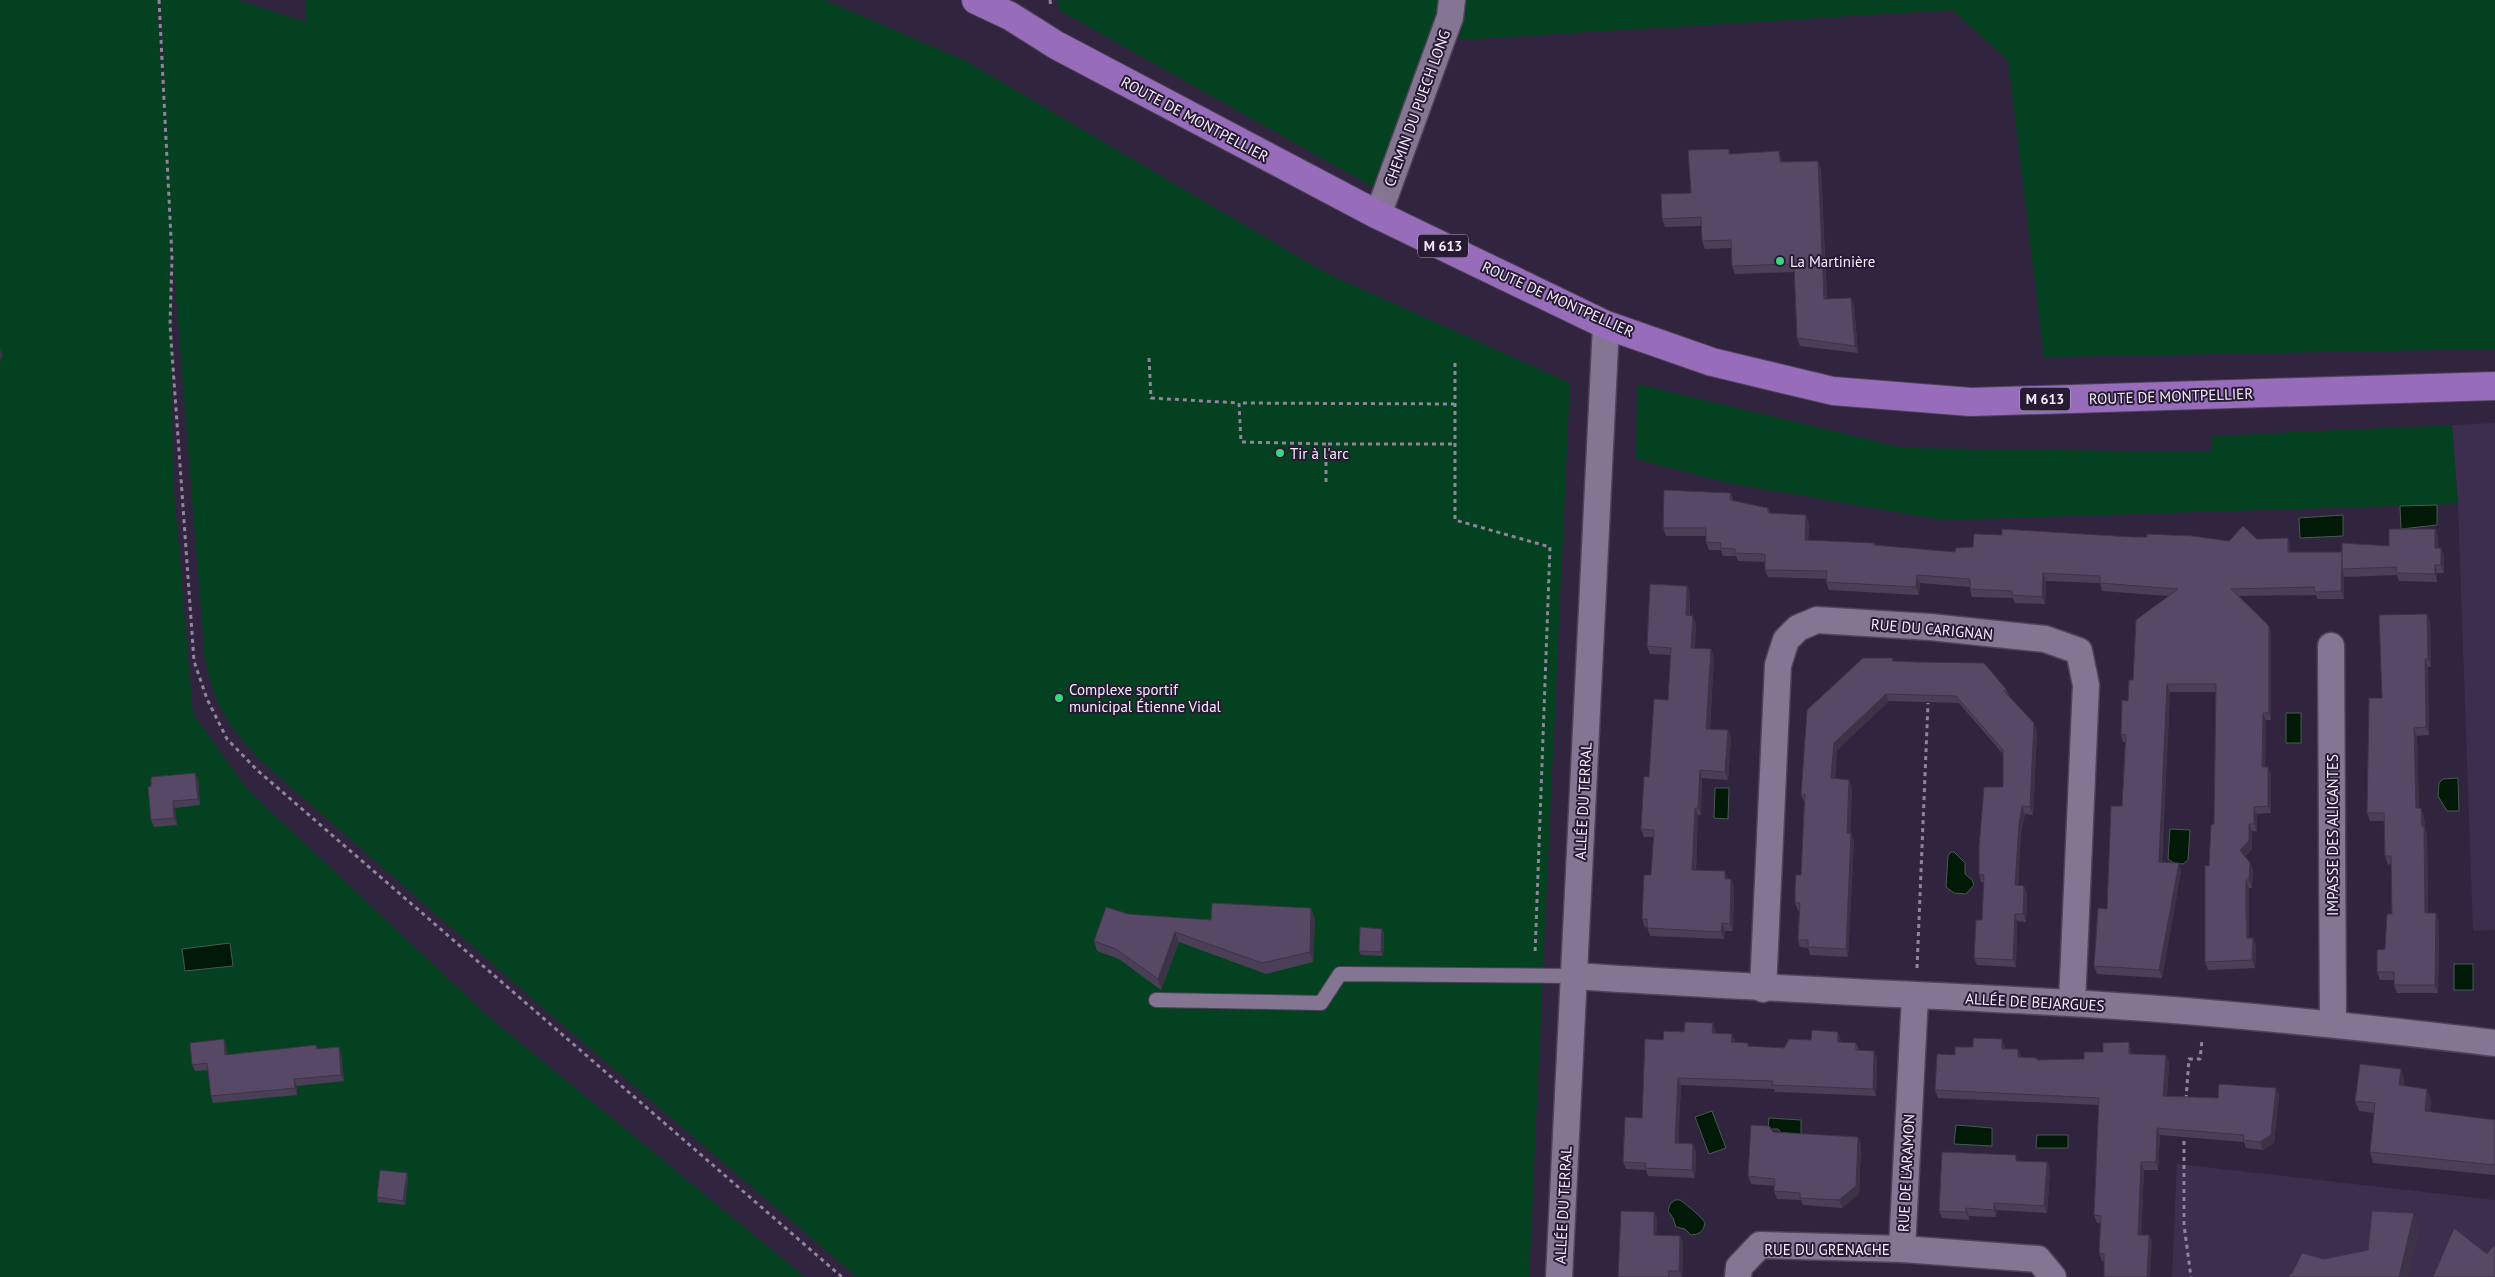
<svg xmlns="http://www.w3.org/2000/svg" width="2495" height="1277" font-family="'PT Sans',sans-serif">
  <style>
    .built { fill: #3e2e4d }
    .green { fill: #044121 }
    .water { fill: #001a07; stroke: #4a5951 }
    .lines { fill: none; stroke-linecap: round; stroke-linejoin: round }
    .lane-casing { stroke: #4e4358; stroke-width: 16 }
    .street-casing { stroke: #4e4358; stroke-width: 29 }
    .primary-casing { stroke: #4e4358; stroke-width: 30 }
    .path { stroke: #90859b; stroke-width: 3; stroke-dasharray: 4 4; stroke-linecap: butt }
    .lane { stroke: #847593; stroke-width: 14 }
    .street { stroke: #847593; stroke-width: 26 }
    .primary { stroke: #976dbb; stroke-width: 28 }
    .wall { fill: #4b3f57 }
    .shaded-wall { fill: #3d3347 }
    .building { fill: #574965; stroke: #3d3347 }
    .poi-dot { fill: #3ad77f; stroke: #271b33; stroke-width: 2 }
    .labels { text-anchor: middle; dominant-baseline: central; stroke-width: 4; stroke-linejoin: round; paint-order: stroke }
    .shield { fill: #271b33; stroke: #b7aec1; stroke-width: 1 }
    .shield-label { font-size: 14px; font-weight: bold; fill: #f5edfe }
    .street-label { font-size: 15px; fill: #f5edfe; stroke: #271b33 }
    .poi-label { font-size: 15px; fill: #f5edfe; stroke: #271b33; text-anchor: start }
  </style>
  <rect width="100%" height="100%" fill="#31243e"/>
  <g class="built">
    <polygon points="2495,423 2495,930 2473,931 2458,504 2452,425"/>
    <polygon points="2177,1164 2495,1200 2495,1277 2172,1277"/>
  </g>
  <g class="green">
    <path d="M0,0H157L167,162L160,0H238L306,22V0H825L966,61L1324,272L1570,383L1529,1277H857L550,1014L260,760C227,724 217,709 205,661L170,222L173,479L193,714L248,790L490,1018L805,1277H0Z"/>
    <polygon points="1057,0 1441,0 1441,16 1380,191 1059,10"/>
    <polygon points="1462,0 2495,0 2495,349 2044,357 2008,60 1952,10 1459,40"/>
    <polygon points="1637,384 1904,448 2212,452 2212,436 2452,425 2458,504 1943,520 1728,483 1636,459"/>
  </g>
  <g class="water">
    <polygon points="2437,505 2437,525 2401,529 2400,506"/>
    <polygon points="2343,515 2343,536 2300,538 2299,518"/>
    <rect x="2286" y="713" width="15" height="30"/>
    <polygon points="2458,778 2459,811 2447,811 2438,796 2439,783 2443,779"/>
    <polygon points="1715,788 1729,788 1728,819 1714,818"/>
    <polygon points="2170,829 2190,830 2188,860 2183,864 2174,863 2168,859"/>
    <polygon points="1951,852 1954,852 1965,863 1965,874 1972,880 1974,885 1966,894 1954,893 1946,887 1948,856"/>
    <polygon points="230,943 233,966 185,971 182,949"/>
    <rect x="2454" y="964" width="19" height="26"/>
    <polygon points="1712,1111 1726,1148 1709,1154 1695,1117"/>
    <polygon points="1769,1118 1801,1120 1801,1137 1784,1136 1778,1129 1768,1129"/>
    <polygon points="1956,1125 1992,1128 1992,1146 1954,1144"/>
    <polygon points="2037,1135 2068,1135 2068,1148 2036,1148"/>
    <path d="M1675,1200H1680C1686,1204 1703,1218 1705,1223C1703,1232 1700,1234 1691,1235L1685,1229L1676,1227L1673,1218L1668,1211L1670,1204Z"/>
  </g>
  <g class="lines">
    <defs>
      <polyline id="lane" points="1156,1000 1321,1003 1340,974 1574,976"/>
      <g id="street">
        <polyline points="1378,215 1450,17 1452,0"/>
        <polyline points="2331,646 2333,1024"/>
        <path d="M1574,976C1739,987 1904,994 2070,1003C2212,1011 2354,1026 2495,1043"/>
        <polyline points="1763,989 1778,665 1786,640 1798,628 1817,620 1930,627 2045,639 2079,651 2086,685 2072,1003"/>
        <polyline points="1902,1249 1915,996"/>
        <polyline points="1559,1277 1606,325"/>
        <polyline points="1738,1277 1739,1267 1760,1245 1902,1249 2038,1259 2053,1277"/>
      </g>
      <polyline id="primary" points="976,0 1010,16 1056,45 1378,215 1606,325 1712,362 1833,391 1971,402 2495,386"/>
    </defs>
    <use href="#lane" class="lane-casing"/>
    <use href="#street" class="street-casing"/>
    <use href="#primary" class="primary-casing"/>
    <g class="path">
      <polyline points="159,0 172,258 170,325 194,661 207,699 227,739 257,770 842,1277"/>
      <polyline points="1050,0 1051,8"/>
      <polyline points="1149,358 1151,398 1239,403"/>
      <polyline points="1455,363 1455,520 1550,547 1535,955"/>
      <polyline points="1326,444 1241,442 1239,403 1454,404"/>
      <polyline points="1326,482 1326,444 1454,444"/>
      <polyline points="1917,968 1928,703"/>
      <polyline points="2186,1099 2189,1059 2200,1059 2202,1040"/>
      <polyline points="2184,1133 2184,1225 2191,1277"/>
    </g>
    <use href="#lane" class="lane"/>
    <use href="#street" class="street"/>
    <use href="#primary" class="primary"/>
  </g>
  <g class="wall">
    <polygon points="1779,151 1782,162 1821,169 1827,299 1851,298 1854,306 1858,353 1800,346 1797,338 1794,272 1735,274 1732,266 1731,248 1705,249 1702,241 1702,226 1665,227 1662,219 1691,193 1731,154"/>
    <polygon points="1731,493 1733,501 1768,508 1770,513 1809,523 1808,540 1874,543 1875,545 1955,552 1973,547 2002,535 2132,537 2229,541 2257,539 2290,546 2290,552 2342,552 2389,546 2435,529 2438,537 2438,548 2441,548 2444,556 2444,573 2437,573 2437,582 2399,581 2397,575 2345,577 2344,576 2344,599 2317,599 2316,595 2239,596 2269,626 2271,633 2271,720 2266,720 2265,767 2271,774 2271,813 2257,814 2257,831 2252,831 2252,849 2245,856 2253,870 2252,888 2249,888 2249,938 2256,946 2255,968 2208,970 2205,962 2209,866 2214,824 2216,692 2170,692 2162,862 2181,871 2162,978 2097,974 2094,966 2107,909 2122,806 2125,742 2123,742 2121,734 2133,680 2168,596 2102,591 2100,583 2046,581 2045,604 2015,603 2013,598 1972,597 1970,589 1970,587 1920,583 1919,595 1829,590 1826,582 1827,579 1768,577 1765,570 1765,562 1738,561 1736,556 1723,556 1721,550 1709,550 1706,542 1706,536 1666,536 1663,528"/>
    <polygon points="1687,586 1690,594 1690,615 1696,623 1695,648 1711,649 1714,657 1710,729 1728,730 1731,738 1728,780 1702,778 1701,815 1698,815 1696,870 1728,879 1734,887 1733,931 1725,931 1724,939 1650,936 1647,927 1645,927 1642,919 1651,875 1654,837 1644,837 1641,829 1649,777 1668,700 1671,655 1650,654 1647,646"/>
    <polygon points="2427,614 2430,622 2431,667 2428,667 2429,735 2417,736 2419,808 2421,808 2424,817 2425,828 2427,834 2428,913 2439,921 2438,993 2397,993 2394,985 2394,980 2380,980 2377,972 2385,949 2392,914 2391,864 2388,865 2385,856 2384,821 2370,821 2367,813 2382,698"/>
    <polygon points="1893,658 1893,661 2006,689 2009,696 2037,731 2033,815 2025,814 2021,832 2018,886 2027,893 2026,922 2017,921 2016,967 1977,965 1974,958 1982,920 1984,882 1981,882 1979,874 2003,787 2003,754 1959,703 1889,701 1837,750 1835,779 1852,787 1850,833 1854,841 1848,957 1810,955 1808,948 1800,947 1798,940 1799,911 1798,911 1795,903 1801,875 1804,802 1801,795"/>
    <polygon points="195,773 198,780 200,805 175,808 177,825 154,827 151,820 151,786"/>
    <polygon points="1128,914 1211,920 1315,919 1313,962 1266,974 1179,942 1161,990 1119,959 1097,951 1094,941"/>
    <polygon points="1382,929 1384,933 1383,956 1361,955 1359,951"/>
    <polygon points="1716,1031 1715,1033 1735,1041 1735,1042 1749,1046 1784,1048 1811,1040 1841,1040 1841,1042 1856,1043 1859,1050 1877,1059 1876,1096 1775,1092 1774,1089 1681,1085 1678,1143 1696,1152 1695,1178 1648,1176 1646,1170 1626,1169 1623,1162 1642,1118 1663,1040 1684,1032"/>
    <polygon points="224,1039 226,1046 227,1055 316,1045 318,1049 339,1047 341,1054 344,1081 297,1086 297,1095 213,1103 211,1096 208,1070 195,1071 192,1065"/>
    <polygon points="1973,1047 2005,1047 2005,1049 2021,1057 2037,1058 2038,1060 2084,1059 2103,1052 2131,1050 2131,1054 2166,1055 2169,1063 2167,1096 2218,1098 2276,1088 2279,1096 2274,1143 2263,1150 2246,1148 2244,1142 2160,1135 2158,1170 2144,1170 2141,1235 2149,1235 2152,1243 2104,1261 2102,1261 2099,1253 2101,1223 2097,1223 2094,1215 2099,1105 1938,1098 1935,1090 1955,1055"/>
    <polygon points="2401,1069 2404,1079 2404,1086 2431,1099 2430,1112 2495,1120 2495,1175 2373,1163 2370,1152 2374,1113 2359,1111 2355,1101"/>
    <polygon points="1773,1132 1858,1137 1861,1145 1859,1194 1842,1208 1803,1205 1801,1200 1777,1199 1774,1191 1775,1186 1751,1184 1748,1176"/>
    <polygon points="2019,1161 2047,1162 2050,1170 2047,1213 1997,1210 1996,1217 1969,1216 1969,1220 1942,1218 1939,1211"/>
    <polygon points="408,1177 405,1205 378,1202 377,1197"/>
    <polygon points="1654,1212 1657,1219 1656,1235 1680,1236 1683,1243 1682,1277 1618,1277"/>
  </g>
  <g class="shaded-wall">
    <polygon points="1779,151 1782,159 1783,170 1780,162"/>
    <polygon points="1818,161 1821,169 1827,307 1824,299"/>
    <polygon points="1851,298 1854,306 1858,353 1855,346"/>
    <polygon points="0,349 3,356 0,360"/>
    <polygon points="1806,515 1809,523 1808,548 1805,540"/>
    <polygon points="2435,529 2438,537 2438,556 2435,548"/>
    <polygon points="2288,538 2290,546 2290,560 2288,552"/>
    <polygon points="2441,548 2444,556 2444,573 2441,565"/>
    <polygon points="2342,552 2342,569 2344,576 2344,599 2341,591"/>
    <polygon points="2435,565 2437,573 2437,582 2435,574"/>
    <polygon points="2043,573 2046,581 2045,604 2042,597"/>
    <polygon points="1917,575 1920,583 1919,595 1916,587"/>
    <polygon points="1687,586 1690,594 1689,623 1686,615"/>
    <polygon points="2427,614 2430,622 2431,667 2428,659"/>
    <polygon points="1693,616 1696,623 1694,656 1691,648"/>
    <polygon points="2269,626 2271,633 2271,720 2269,713"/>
    <polygon points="1711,649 1714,657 1709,736 1706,729"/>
    <polygon points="2425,659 2428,667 2429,735 2426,727"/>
    <polygon points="2167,684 2170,692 2161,870 2159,862"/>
    <polygon points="1886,694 1889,701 1837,750 1834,786 1831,778 1834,743"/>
    <polygon points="2263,713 2266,720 2265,775 2262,767"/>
    <polygon points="2034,723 2037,731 2033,815 2030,807"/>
    <polygon points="2414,728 2417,736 2419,817 2416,808"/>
    <polygon points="1728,730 1731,738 1728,780 1725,772"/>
    <polygon points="2268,767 2271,774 2271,813 2268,806"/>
    <polygon points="1700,770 1702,778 1701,815 1698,808"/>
    <polygon points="195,773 198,780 200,805 198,799"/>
    <polygon points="1849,780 1852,787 1849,841 1847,833"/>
    <polygon points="173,801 175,808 177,825 174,818"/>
    <polygon points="2022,806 2025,814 2021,832 2018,893 2015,885 2019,824"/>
    <polygon points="2254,807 2257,814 2257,831 2254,824"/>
    <polygon points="1695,808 1698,815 1695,877 1692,870"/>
    <polygon points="2421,808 2424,817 2425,828 2427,834 2428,921 2425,913"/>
    <polygon points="2249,824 2252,831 2252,849 2242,858 2240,850"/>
    <polygon points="1851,833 1854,841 1848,957 1846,949"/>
    <polygon points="2179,863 2181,871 2162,978 2159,970"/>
    <polygon points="2250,863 2253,870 2252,888 2249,880"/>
    <polygon points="1725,871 1728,879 1725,879"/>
    <polygon points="1731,879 1734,887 1733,931 1730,924"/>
    <polygon points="2246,880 2249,888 2249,945 2247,938"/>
    <polygon points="2024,886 2027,893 2026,922 2023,914"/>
    <polygon points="1311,908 1315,919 1313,962 1310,952"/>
    <polygon points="2436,913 2439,921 2438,993 2435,985"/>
    <polygon points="2015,914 2017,921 2016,967 2013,960"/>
    <polygon points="1722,923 1725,931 1724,939 1721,932"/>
    <polygon points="1382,929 1384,933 1383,956 1381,952"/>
    <polygon points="1175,932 1179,942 1161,990 1158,979"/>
    <polygon points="2253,938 2256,946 2255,968 2252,960"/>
    <polygon points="1713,1023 1716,1031 1715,1040 1712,1033"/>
    <polygon points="1838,1032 1841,1040 1841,1050 1838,1042"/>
    <polygon points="1732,1034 1735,1041 1734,1050 1731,1042"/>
    <polygon points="224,1039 226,1046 227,1061 225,1055"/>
    <polygon points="2002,1039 2005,1047 2005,1056 2002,1049"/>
    <polygon points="2129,1042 2131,1050 2132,1062 2129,1054"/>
    <polygon points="339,1047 341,1054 344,1081 341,1075"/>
    <polygon points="2018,1049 2021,1056 2021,1065 2018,1057"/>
    <polygon points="1874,1051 1877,1059 1876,1096 1873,1089"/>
    <polygon points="2166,1055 2169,1063 2166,1104 2163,1096"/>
    <polygon points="2401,1069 2404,1079 2403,1096 2399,1085"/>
    <polygon points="1678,1078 1681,1085 1678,1151 1675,1143"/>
    <polygon points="294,1079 297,1086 297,1095 295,1088"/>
    <polygon points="2276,1088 2279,1096 2274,1143 2263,1150 2260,1142"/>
    <polygon points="2427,1089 2431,1099 2428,1121 2425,1111"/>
    <polygon points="2157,1128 2160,1135 2158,1170 2156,1162"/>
    <polygon points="1858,1137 1861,1145 1859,1194 1842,1208 1839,1200"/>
    <polygon points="1693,1144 1696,1152 1695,1178 1692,1170"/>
    <polygon points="2047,1162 2050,1170 2047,1213 2044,1206"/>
    <polygon points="2141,1162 2144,1170 2141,1243 2138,1235"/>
    <polygon points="407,1173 408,1177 405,1205 403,1201"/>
    <polygon points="1994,1203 1997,1210 1996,1217 1994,1210"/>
    <polygon points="1966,1208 1969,1216 1969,1220 1966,1212"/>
    <polygon points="1654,1212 1657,1219 1656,1242 1654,1235"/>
    <polygon points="2414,1213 2420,1228 2409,1277 2399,1277"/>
    <polygon points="2149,1235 2152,1243 2150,1277 2147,1277"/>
    <polygon points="1680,1236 1683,1243 1682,1277 1679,1271"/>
  </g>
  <g class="building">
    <polygon points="1729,149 1729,154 1779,151 1780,162 1818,161 1824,299 1851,298 1855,346 1797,338 1794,264 1732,266 1731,240 1702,241 1701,217 1662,219 1661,194 1691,193 1688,150"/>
    <polygon points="1664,490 1731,493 1730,500 1768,508 1768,513 1806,515 1805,540 1874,543 1874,545 1955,552 1956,548 1973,547 1974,534 2002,535 2002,529 2132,537 2147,537 2147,534 2193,536 2229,541 2243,526 2257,539 2288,538 2288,552 2342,552 2341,591 2315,592 2314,587 2231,589 2269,626 2269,713 2263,713 2262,767 2268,767 2268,806 2254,807 2254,824 2249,824 2249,841 2240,850 2250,863 2249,880 2246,880 2246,916 2247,938 2253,938 2252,960 2205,962 2205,865 2209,866 2211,825 2214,824 2216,684 2167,684 2159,862 2179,863 2159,970 2094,966 2098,908 2107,909 2111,806 2122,806 2126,735 2121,734 2122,700 2128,701 2129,680 2133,680 2136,620 2178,589 2100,583 2100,576 2043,573 2042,597 2012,595 2012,591 1970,589 1970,579 1917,575 1916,587 1826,582 1827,571 1765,570 1765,554 1735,553 1735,549 1720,548 1721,543 1706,542 1706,528 1663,528"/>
    <polygon points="2389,529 2435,529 2435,548 2441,548 2441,565 2435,565 2435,574 2397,573 2396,567 2342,569 2342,543 2389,546"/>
    <polygon points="1650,584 1687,586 1686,615 1693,616 1691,648 1711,649 1706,729 1728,730 1725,772 1700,770 1698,808 1695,808 1692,870 1725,871 1725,879 1731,879 1730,924 1722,923 1721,932 1647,928 1647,919 1642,919 1644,875 1651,875 1654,830 1641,829 1644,776 1649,777 1654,699 1668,700 1671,648 1647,646"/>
    <polygon points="2427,614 2428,659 2425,659 2426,727 2414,728 2416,808 2421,808 2422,826 2424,826 2425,913 2436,913 2435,985 2394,985 2394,972 2377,972 2377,950 2385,949 2387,914 2392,914 2391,856 2385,856 2384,813 2367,813 2369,698 2382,698 2379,615"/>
    <polygon points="1863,658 1893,658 1892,661 1916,662 1984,663 2006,689 2004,691 2034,723 2030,807 2022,806 2019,824 2015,885 2024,886 2023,914 2015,914 2013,960 1974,958 1976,920 1982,920 1984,875 1979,874 1979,847 1984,787 2003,787 2003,750 1956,696 1886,694 1834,743 1831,778 1849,780 1847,833 1851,833 1846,949 1808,947 1808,940 1798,940 1800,903 1795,903 1795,889 1796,875 1801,875 1805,794 1801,795 1807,710"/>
    <polygon points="195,773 198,799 173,801 174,818 151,820 148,787 151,786 151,777"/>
    <polygon points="1212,903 1311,908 1310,952 1262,963 1175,932 1158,979 1116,949 1094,941 1106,907 1128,914 1211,920"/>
    <polygon points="1360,927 1382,929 1381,952 1359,951"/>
    <polygon points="1685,1022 1713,1023 1712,1033 1732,1034 1731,1042 1748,1043 1748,1046 1784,1048 1789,1039 1811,1040 1812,1030 1838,1032 1838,1042 1856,1043 1856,1050 1874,1051 1873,1089 1772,1085 1773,1081 1678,1078 1675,1143 1693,1144 1692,1170 1645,1168 1646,1163 1623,1162 1625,1117 1642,1118 1645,1039 1663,1040 1664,1031 1684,1032"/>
    <polygon points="1973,1038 2002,1039 2002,1049 2018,1049 2018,1057 2037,1058 2037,1060 2084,1059 2084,1052 2103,1052 2103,1043 2129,1042 2129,1054 2166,1055 2163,1096 2218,1098 2219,1084 2276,1088 2271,1135 2260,1142 2243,1140 2244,1135 2157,1128 2156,1162 2141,1162 2138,1235 2149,1235 2147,1277 2104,1277 2104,1254 2099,1253 2101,1216 2094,1215 2099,1098 1935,1090 1937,1054 1955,1055 1955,1047 1973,1047"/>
    <polygon points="224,1039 225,1055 316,1045 317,1049 339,1047 341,1075 294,1079 295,1088 211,1096 207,1063 192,1065 190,1043"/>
    <polygon points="2360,1064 2401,1069 2399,1085 2427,1089 2425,1111 2495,1120 2495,1165 2370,1152 2375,1103 2355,1101"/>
    <polygon points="1751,1125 1769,1126 1773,1132 1858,1137 1856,1186 1839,1200 1800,1198 1800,1193 1774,1191 1775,1179 1748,1176"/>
    <polygon points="1942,1152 2016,1155 2016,1161 2047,1162 2044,1206 1994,1203 1994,1210 1966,1208 1966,1212 1939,1211"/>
    <polygon points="380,1170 407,1173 403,1201 377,1197"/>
    <polygon points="1621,1211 1654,1212 1654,1235 1680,1236 1679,1271 1669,1271 1669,1277 1618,1277"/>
    <polygon points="2372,1211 2414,1213 2399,1277 2288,1277 2292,1273 2302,1253 2324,1259 2368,1250"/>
    <polygon points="2454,1228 2487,1254 2493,1246 2495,1248 2495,1277 2433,1277"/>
  </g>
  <g class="poi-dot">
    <circle cx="1780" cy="261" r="5"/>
    <circle cx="1280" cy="453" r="5"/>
    <circle cx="1059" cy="698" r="5"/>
  </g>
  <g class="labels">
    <g class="shield">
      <rect x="1418" y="234.5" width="50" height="23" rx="4"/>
      <rect x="2020" y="387.5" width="50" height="23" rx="4"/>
    </g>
    <g class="shield-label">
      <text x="1443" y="246">M 613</text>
      <text x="2045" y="399">M 613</text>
    </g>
    <g class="street-label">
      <text transform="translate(1417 108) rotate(-70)">CHEMIN DU PUECH LONG</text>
      <text transform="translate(1195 119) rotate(28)">ROUTE DE MONTPELLIER</text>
      <text transform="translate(1558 299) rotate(24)">ROUTE DE MONTPELLIER</text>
      <text transform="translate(2171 396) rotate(-2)">ROUTE DE MONTPELLIER</text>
      <text transform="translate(1932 629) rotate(5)">RUE DU CARIGNAN</text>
      <text transform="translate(1583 801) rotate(-87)">ALLÉE DU TERRAL</text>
      <text transform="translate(2332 835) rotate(-90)">IMPASSE DES ALICANTES</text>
      <text transform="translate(2035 1002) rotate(3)">ALLÉE DE BEJARGUES</text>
      <text transform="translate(1906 1173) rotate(-87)">RUE DE L'ARAMON</text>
      <text transform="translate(1563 1205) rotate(-87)">ALLÉE DU TERRAL</text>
      <text x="1827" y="1249">RUE DU GRENACHE</text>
    </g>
    <g class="poi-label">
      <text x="1790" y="261">La Martinière</text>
      <text x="1290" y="453">Tir à l'arc</text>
      <text x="1069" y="689">Complexe sportif<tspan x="1069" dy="17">municipal Étienne Vidal</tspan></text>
    </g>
  </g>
</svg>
